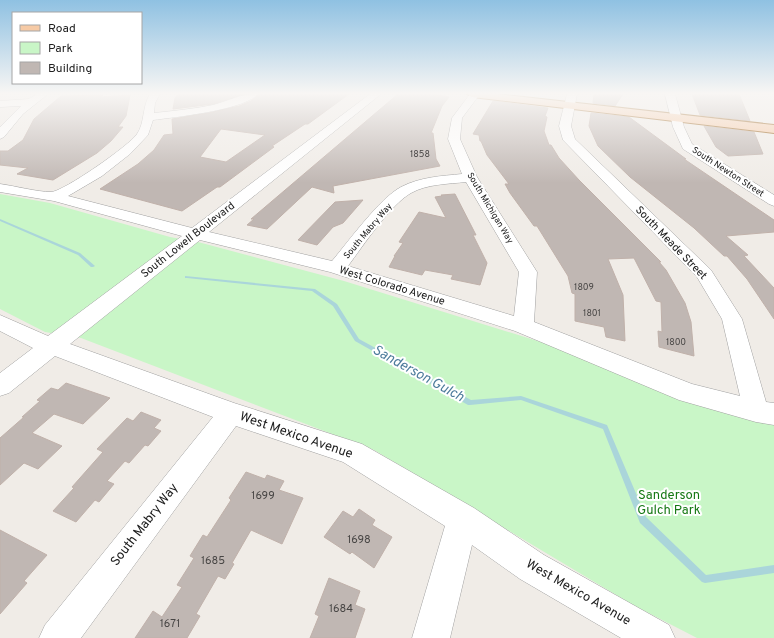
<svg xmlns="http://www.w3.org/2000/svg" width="774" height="638" font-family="Overpass,sans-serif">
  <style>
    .park { fill: #c9f6c7 }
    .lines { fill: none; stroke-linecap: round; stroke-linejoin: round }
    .stream { fill: #aad5da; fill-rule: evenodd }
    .building { fill: #c0b7b3; stroke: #c0b1aa; fill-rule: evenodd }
    .minor-casing { stroke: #a1a1a1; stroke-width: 1 }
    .major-casing { stroke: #92560a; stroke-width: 2 }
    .minor { fill: #fff; fill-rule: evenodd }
    .major { fill: #f6caa5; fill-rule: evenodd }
    .labels { text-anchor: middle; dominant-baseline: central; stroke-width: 4; stroke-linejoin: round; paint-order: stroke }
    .number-label { font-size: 9px; fill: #484645 }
    .far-street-label { font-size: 9px; fill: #202020; stroke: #fff }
    .street-label { font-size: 11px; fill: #202020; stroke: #fff }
    .near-number-label { font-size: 11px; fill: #484645 }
    .near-street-label { font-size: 13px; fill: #202020; stroke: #fff }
    .near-park-label { font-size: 13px; fill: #157813; stroke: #fff }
    .near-water-label { font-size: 14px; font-style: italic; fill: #4c7b9b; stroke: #fff }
  </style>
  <rect width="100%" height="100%" fill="#f0ece7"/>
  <polygon class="park" points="0,194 50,203 170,237 198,242 344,281 544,343 774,421 774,638 697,638 633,605 374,450 81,338 45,332 0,309"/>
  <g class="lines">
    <g class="stream">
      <polygon points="0,219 80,253 95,266 93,267 91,267 78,255 0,221"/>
      <polygon points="185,276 315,289 337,304 359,339 471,400 521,396 607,425 646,517 706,575 774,565 774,573 705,583 702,582 640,523 603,429 521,400 470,405 468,405 355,341 333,306 312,291 187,278 185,278"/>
    </g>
  </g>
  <g class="building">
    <polygon points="178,94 244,94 213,104 173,109 175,98"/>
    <path d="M259,94H349L308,124H305L272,146L274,147L220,187H217L182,211L100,189L138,164L154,150L164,135L173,134L172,119L209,113L239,106L251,101ZM221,129L265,135L226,162L200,157Z"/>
    <polygon points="398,94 432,94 449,97 442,106 431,133 433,133 436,159 440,166 333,186 334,193 312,187 267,229 247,225 254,219 251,219"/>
    <polygon points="594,94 623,94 615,106 593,103"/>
    <polygon points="692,94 739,94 750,121 700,115"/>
    <polygon points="103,95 101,97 130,95 126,116 118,127 123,127 111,141 97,153 53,180 17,174 28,168 0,165 0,151 8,151 23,140 34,119 61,96"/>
    <polygon points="493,101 548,108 545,116 547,117 544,131 549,145 551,145 559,158 579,180 661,262 659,262 666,270 685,303 691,322 694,356 659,347 658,331 662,332 661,302 656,301 634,258 608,259 623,295 625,341 606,337 604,327 575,321 575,294 572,293 568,276 537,226 534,226 510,193 505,184 509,184 487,155 481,141 480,141 479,135 473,134"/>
    <polygon points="591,113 629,117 686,159 684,159 774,220 774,232 726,236 748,255 744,256 774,288 774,319 747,279 727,256 724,256 694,228 630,177 598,146 589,126"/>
    <polygon points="704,126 754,132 763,154 728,156 716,147"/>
    <polygon points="455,194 476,235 473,235 487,263 480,285 451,279 453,275 425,270 422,275 389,267 395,256 394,256 403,243 399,242 419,212 446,218 435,197 442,196 441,195"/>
    <polygon points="363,200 343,223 333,227 317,245 298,240 335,202"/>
    <polygon points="66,383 110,398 83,424 54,414 32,433 62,446 38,469 24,463 0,485 0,438 24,417 22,417 40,401 37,400 51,388 58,390"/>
    <polygon points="141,412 161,420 154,428 161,431 148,446 145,445 129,463 125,461 107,481 114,484 99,502 95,500 76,522 53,511 74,488 72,487 103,452 97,449 127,418 133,421"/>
    <polygon points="246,472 265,479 267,475 284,481 279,490 303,498 282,544 251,530 232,563 234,564 225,579 218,576 196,614 200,616 187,638 135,638 153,611 162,617 182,587 177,585 194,558 190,556 203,535 207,537 231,500 229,498"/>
    <polygon points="359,509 375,520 372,525 392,537 374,568 352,552 350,554 324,537 343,511 353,517"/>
    <polygon points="0,530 47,555 24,581 27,583 0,614"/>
    <polygon points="329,578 360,591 355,605 365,609 355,638 310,638 319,616 315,614"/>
  </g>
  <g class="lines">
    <defs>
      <g id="minor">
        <polygon points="37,94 48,94 23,114 4,137 0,139 0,127 21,106 0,107 0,101 29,99"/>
        <path d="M150,94H160L155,103L154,113C173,111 193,109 213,105C228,101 242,93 258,94C244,110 175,117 153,120L148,135L130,154L102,176L68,196L192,228L370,94H381L209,232L332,261C348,242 380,198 401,187C420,177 442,176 462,174L448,139L452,118L470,94H480L462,118L460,139L477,177L537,272L534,322L692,384L740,396L722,319L697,277L563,140L559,126L567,94H577L571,126L575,139L711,270L742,319L766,402L774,403V425L756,422L679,400L515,331L330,272L200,240L70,344L234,403L362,444L474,508L544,555L669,625L675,638H621L520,579L472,545L450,638H412L445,526L343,462L236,426L81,638H39L45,625L213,417L55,356L9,393L0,396V373L33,348L0,331V315L48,336L182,236L54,201L0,192V184C15,186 37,192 51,192C63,192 130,145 137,134C145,123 142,106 150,94ZM466,182L519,272L514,316L348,266C363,246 390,205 411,193C427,184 448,184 466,182Z"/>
        <polygon points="665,94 675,94 684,127 692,144 774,195 774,206 769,204 683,149 673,127"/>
      </g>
      <polygon id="major" points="467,94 497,94 774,125 774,133 472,97"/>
    </defs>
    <use href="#minor" class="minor-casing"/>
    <use href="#major" class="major-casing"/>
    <use href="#minor" class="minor"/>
    <use href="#major" class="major"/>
  </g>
  <linearGradient id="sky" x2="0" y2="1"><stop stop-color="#8fc1e2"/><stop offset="0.51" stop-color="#f8f6f4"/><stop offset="1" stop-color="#f8f6f4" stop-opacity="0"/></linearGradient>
  <rect width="774" height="183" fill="url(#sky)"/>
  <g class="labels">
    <g class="number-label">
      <text x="420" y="154">1858</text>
      <text x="584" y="287">1809</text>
      <text x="592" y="313">1801</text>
      <text x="676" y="342">1800</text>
    </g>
    <g class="far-street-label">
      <text transform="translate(728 172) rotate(33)">South Newton Street</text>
      <text transform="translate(490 208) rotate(59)">South Michigan Way</text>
      <text transform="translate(368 231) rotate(-50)">South Mabry Way</text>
    </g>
    <g class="street-label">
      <text transform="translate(188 240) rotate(-38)">South Lowell Boulevard</text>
      <text transform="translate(671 243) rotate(46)">South Meade Street</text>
      <text transform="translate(392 286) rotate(17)">West Colorado Avenue</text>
    </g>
    <g class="near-number-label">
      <text x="263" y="496">1699</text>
      <text x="359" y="540">1698</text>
      <text x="213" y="561">1685</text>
      <text x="341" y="609">1684</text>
      <text x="170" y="624">1671</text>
    </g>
    <g class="near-street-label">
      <text transform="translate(296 436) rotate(19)">West Mexico Avenue</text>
      <text transform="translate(145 525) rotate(-52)">South Mabry Way</text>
      <text transform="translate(578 593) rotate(30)">West Mexico Avenue</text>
    </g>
    <g class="near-park-label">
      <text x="669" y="496">Sanderson<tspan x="669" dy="15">Gulch Park</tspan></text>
    </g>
    <g class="near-water-label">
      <text transform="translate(418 374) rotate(29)">Sanderson Gulch</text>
    </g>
  </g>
  <rect x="12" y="12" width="130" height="72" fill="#ffffff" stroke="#a6a6a6"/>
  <rect x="20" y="25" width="20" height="6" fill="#f6caa5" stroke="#a6a6a6"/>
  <text x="48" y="32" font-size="12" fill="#202020">Road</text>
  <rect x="20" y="42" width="20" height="12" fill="#c9f6c7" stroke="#a6a6a6"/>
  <text x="48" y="52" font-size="12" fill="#202020">Park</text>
  <rect x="20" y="62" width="20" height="12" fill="#c0b7b3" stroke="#a6a6a6"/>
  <text x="48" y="72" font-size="12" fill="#202020">Building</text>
</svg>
